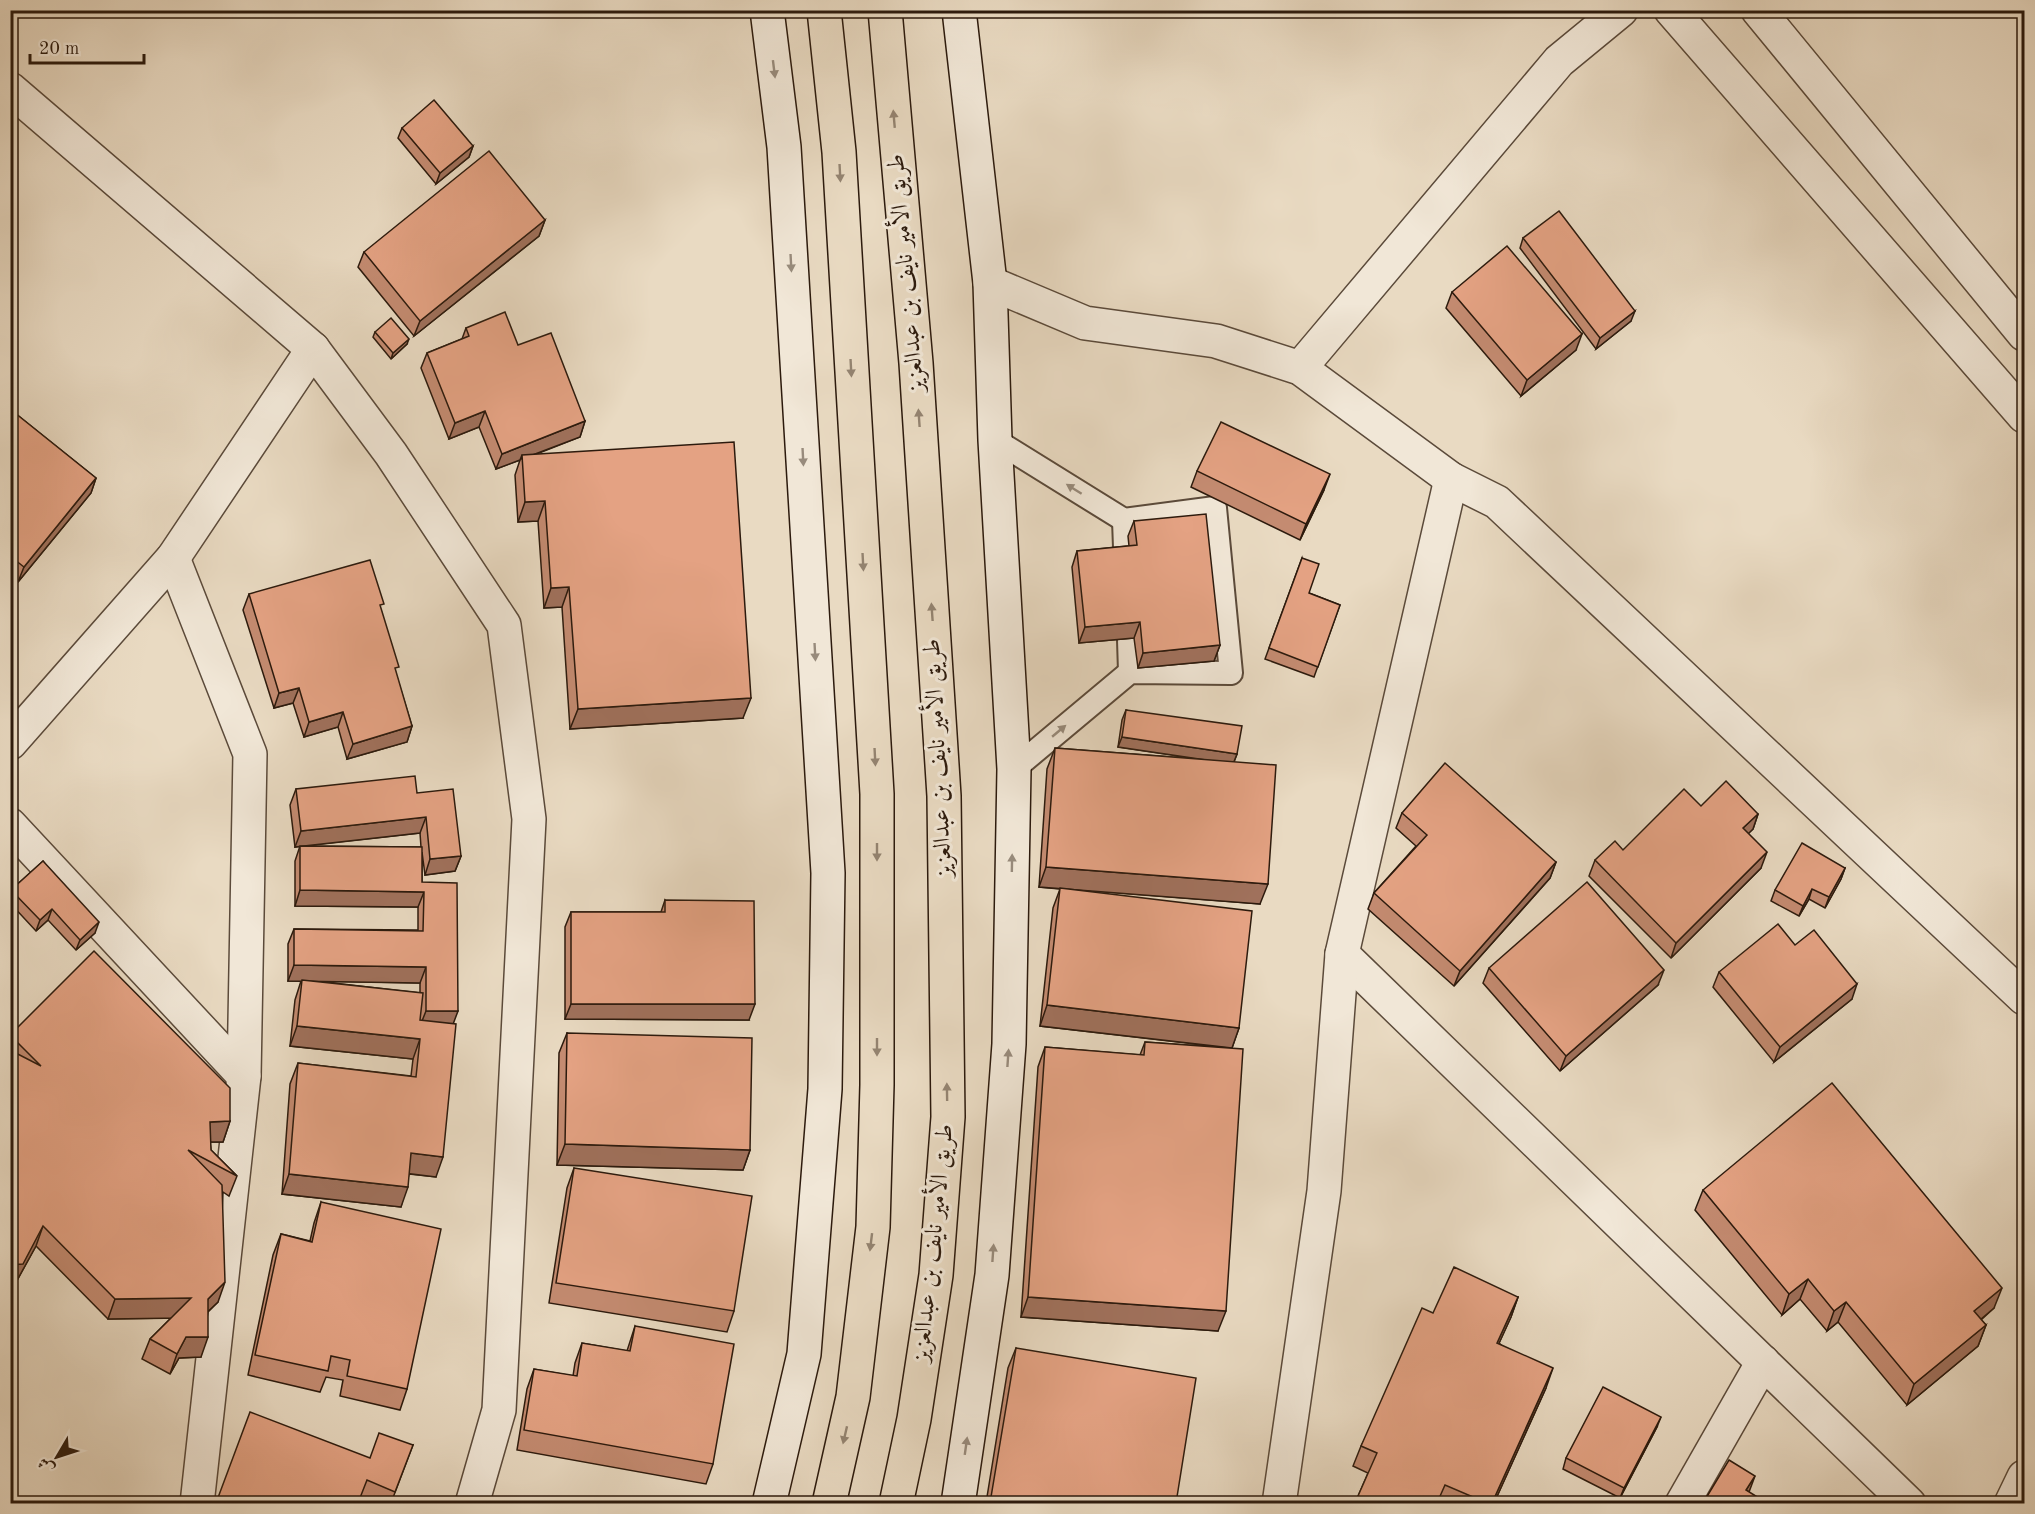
<svg xmlns="http://www.w3.org/2000/svg" width="2035" height="1514" font-family="'Old Standard TT',Amiri,serif">
  <style>
    .lines { fill: none; stroke-linecap: round; stroke-linejoin: round }
    .service-casing { stroke: #5b4a3a; stroke-width: 26 }
    .minor-casing { stroke: #5b4a3a; stroke-width: 36 }
    .secondary-casing { stroke: #2c1a0d; stroke-width: 36 }
    .primary-casing { stroke: #2c1a0d; stroke-width: 36 }
    .service { stroke: #f1e7d7; stroke-width: 22 }
    .minor { stroke: #f1e7d7; stroke-width: 33 }
    .secondary { stroke: #f1e7d7; stroke-width: 33 }
    .primary { stroke: #e9dac2; stroke-width: 33 }
    .wall { fill: #c48b71; stroke: #2c1a0d; stroke-width: 1.5; fill-rule: evenodd }
    .shaded-wall { fill: #a0715c; stroke: #2c1a0d; stroke-width: 1.5 }
    .building { fill: #e4a283; stroke: #2c1a0d; stroke-width: 1.5 }
    .oneway { fill: #988b7c }
    .oneway2 { fill: #948471 }
    .labels { text-anchor: middle; dominant-baseline: central; stroke-width: 6; stroke-linejoin: round; paint-order: stroke }
    .street-label { font-size: 24px; fill: #2c1a0d; stroke: #f1e7d7 }
  </style>
  <rect width="100%" height="100%" fill="#e9dac2"/>
  <filter id="stains"><feTurbulence type="fractalNoise" baseFrequency=".00333" numOctaves="4"/><feColorMatrix values="0 0 0 0 .2 0 0 0 0 .09 0 0 0 0 .02 0 0 0 .5 -.17"/></filter>
  <radialGradient id="worn" r=".72"><stop offset=".6" stop-color="#630" stop-opacity="0"/><stop offset="1" stop-color="#630" stop-opacity=".3"/></radialGradient>
  <g class="lines">
    <defs>
      <g id="service">
        <polyline points="995,440 1124,520 1215,508 1231,673 1130,672 1014,769"/>
        <polyline points="1124,520 1126,575"/>
        <polyline points="1128,608 1130,672"/>
      </g>
      <g id="minor">
        <polyline points="1671,10 2024,416"/>
        <polyline points="1758,10 2024,334"/>
        <polyline points="10,89 313,349 391,454 504,625 529,819 499,1410 472,1504"/>
        <polyline points="990,283 1085,323 1216,341 1300,368 1451,479 1497,502 2024,998"/>
        <polyline points="1300,368 1559,61 1621,10"/>
        <polyline points="173,558 250,754 244,1076 197,1504"/>
        <polyline points="10,743 173,558 313,349"/>
        <polyline points="10,825 244,1076"/>
        <polyline points="1342,954 1909,1504"/>
        <polyline points="1279,1504 1324,1191 1342,954 1451,479"/>
        <polyline points="1682,1504 1763,1362"/>
        <polyline points="2011,1504 2024,1477"/>
      </g>
      <g id="secondary">
        <polyline points="767,10 784,147 828,873 825,1089 804,1354 769,1504"/>
        <polyline points="958,1504 992,1275 1009,1044 1014,769 995,440 990,283 959,10"/>
      </g>
      <g id="primary">
        <polyline points="824,10 839,152 877,794 877,1085 873,1227 853,1397 829,1504"/>
        <polyline points="885,10 916,363 944,796 948,1117 936,1275 914,1419 896,1504"/>
      </g>
    </defs>
    <use href="#service" class="service-casing"/>
    <use href="#minor" class="minor-casing"/>
    <use href="#secondary" class="secondary-casing"/>
    <use href="#primary" class="primary-casing"/>
    <use href="#service" class="service"/>
    <use href="#minor" class="minor"/>
    <use href="#secondary" class="secondary"/>
    <use href="#primary" class="primary"/>
  </g>
  <g class="wall">
    <polygon points="402,128 473,146 469,157 436,184 398,138"/>
    <polygon points="545,220 539,236 414,336 358,267 364,252"/>
    <polygon points="1523,238 1631,321 1596,349 1520,248"/>
    <polygon points="1452,292 1576,350 1521,396 1446,308"/>
    <polygon points="466,328 518,345 585,421 580,437 534,455 743,718 570,729 562,607 544,608 538,521 518,522 515,475 520,460 496,469 479,427 449,439 421,368 427,353 462,339"/>
    <polygon points="375,332 407,344 391,359 373,337"/>
    <polygon points="10,409 96,478 91,493 18,582 10,576"/>
    <polygon points="1197,471 1324,490 1300,540 1191,487"/>
    <polygon points="1134,521 1220,645 1214,661 1138,668 1134,638 1079,643 1072,567 1077,551 1129,546 1128,536"/>
    <polygon points="1302,558 1309,593 1340,605 1314,677 1265,659"/>
    <polygon points="249,594 381,610 396,674 412,726 407,742 347,759 338,727 304,737 293,703 274,708 243,610"/>
    <polygon points="1126,710 1237,754 1234,762 1260,904 1069,889 1239,1028 1232,1048 1218,1331 1021,1317 1038,1067 1045,1047 1140,1055 1145,1042 1230,1048 1040,1026 1053,908 1060,889 1039,887 1047,769 1055,748 1199,759 1118,747 1122,720"/>
    <path d="M296,789L417,793L461,856L455,871L425,875L422,852V882L453,1023L436,1177L409,1174L401,1207L282,1194L290,1084L298,1063L411,1076L413,1059L290,1046L295,1000L301,981H288V944L294,929L418,930V907L295,906V861L300,846L295,847L290,805ZM420,833L421,847L302,846ZM316,981L420,983V993Z"/>
    <polygon points="1701,806 1758,814 1753,829 1748,833 1761,868 1671,958 1589,876 1595,860 1623,850"/>
    <polygon points="1402,813 1556,862 1550,878 1454,986 1368,909 1374,893 1416,846 1396,828"/>
    <polygon points="43,861 95,933 76,950 48,920 36,931 10,903 11,890"/>
    <polygon points="1845,868 1841,879 1825,908 1809,899 1799,916 1771,901 1775,890"/>
    <polygon points="665,900 749,1020 565,1019 565,927 571,912 661,912"/>
    <polygon points="1795,945 1852,999 1774,1062 1713,987 1719,972"/>
    <polygon points="1489,968 1658,985 1560,1071 1483,983"/>
    <polygon points="567,1033 750,1150 743,1170 557,1165 559,1053"/>
    <polygon points="10,1035 230,1121 223,1142 210,1142 211,1150 237,1176 229,1196 223,1192 218,1302 208,1312 201,1357 179,1358 170,1374 142,1359 150,1339 171,1318 108,1319 36,1246 15,1284 10,1285"/>
    <polygon points="574,1168 734,1311 727,1332 549,1303 567,1188"/>
    <polygon points="1703,1190 1994,1308 1981,1320 1986,1325 1978,1346 1907,1405 1838,1322 1827,1331 1800,1299 1782,1315 1695,1210"/>
    <polygon points="321,1202 407,1389 400,1410 340,1396 343,1380 326,1377 320,1392 248,1375 273,1255 281,1234 310,1241 314,1223"/>
    <polygon points="1518,1297 1511,1317 1499,1343 1546,1388 1494,1503 1355,1503 1368,1473 1353,1466 1361,1446 1433,1313"/>
    <polygon points="635,1326 713,1464 706,1484 517,1450 527,1389 534,1369 573,1376 575,1363 582,1343 627,1351"/>
    <polygon points="1016,1348 1176,1503 986,1503 1008,1368"/>
    <polygon points="1657,1427 1620,1498 1563,1469 1566,1458"/>
    <polygon points="413,1445 391,1503 367,1503 359,1501 358,1503 216,1503"/>
  </g>
  <g class="shaded-wall">
    <polygon points="473,146 469,157 436,184 440,173"/>
    <polygon points="545,220 539,236 414,336 420,321"/>
    <polygon points="1635,311 1631,321 1596,349 1600,338"/>
    <polygon points="1582,334 1576,350 1521,396 1527,380"/>
    <polygon points="409,339 407,344 391,359 393,353"/>
    <polygon points="485,411 479,427 449,439 455,423"/>
    <polygon points="585,421 580,437 522,459 522,455 520,460 496,469 502,454"/>
    <polygon points="1330,474 1324,490 1300,540 1306,524"/>
    <polygon points="96,478 91,493 18,582 24,567"/>
    <polygon points="545,501 538,521 518,522 525,502"/>
    <polygon points="569,587 562,607 544,608 551,588"/>
    <polygon points="1140,622 1134,638 1079,643 1085,627"/>
    <polygon points="1220,645 1214,661 1138,668 1143,653"/>
    <polygon points="299,688 293,703 274,708 279,693"/>
    <polygon points="751,698 743,718 570,729 578,709"/>
    <polygon points="343,712 338,727 304,737 309,722"/>
    <polygon points="412,726 407,742 347,759 353,744"/>
    <polygon points="1122,737 1237,754 1233,764 1118,747"/>
    <polygon points="1758,814 1753,829 1738,844 1743,828"/>
    <polygon points="426,817 420,833 295,847 301,831"/>
    <polygon points="1767,852 1761,868 1671,958 1676,943"/>
    <polygon points="461,856 455,871 425,875 430,859"/>
    <polygon points="1556,862 1550,878 1454,986 1460,971"/>
    <polygon points="1046,867 1268,884 1260,904 1039,887"/>
    <polygon points="1845,868 1841,879 1825,908 1829,897"/>
    <polygon points="1812,889 1809,899 1799,916 1803,906"/>
    <polygon points="300,890 424,892 418,907 295,906"/>
    <polygon points="52,909 48,920 36,931 40,920"/>
    <polygon points="99,922 95,933 76,950 80,940"/>
    <polygon points="294,965 426,967 420,983 288,981"/>
    <polygon points="1664,970 1658,985 1560,1071 1566,1056"/>
    <polygon points="1857,984 1852,999 1774,1062 1780,1047"/>
    <polygon points="571,1004 755,1004 749,1020 565,1019"/>
    <polygon points="1047,1005 1239,1028 1232,1048 1040,1026"/>
    <polygon points="426,1011 458,1011 452,1027 420,1026"/>
    <polygon points="297,1026 420,1039 413,1059 290,1046"/>
    <polygon points="230,1121 223,1142 203,1142 210,1122"/>
    <polygon points="565,1144 750,1150 743,1170 557,1165"/>
    <polygon points="411,1153 443,1157 436,1177 404,1173"/>
    <polygon points="289,1174 408,1187 401,1207 282,1194"/>
    <polygon points="43,1226 36,1246 15,1284 10,1285 10,1265"/>
    <polygon points="1808,1279 1800,1299 1782,1315 1789,1294"/>
    <polygon points="225,1282 218,1302 200,1319 208,1299"/>
    <polygon points="2002,1288 1994,1308 1967,1331 1974,1311"/>
    <polygon points="1028,1297 1226,1311 1218,1331 1021,1317"/>
    <polygon points="1518,1297 1511,1317 1490,1363 1497,1343"/>
    <polygon points="191,1298 184,1318 108,1319 115,1299"/>
    <polygon points="1846,1302 1838,1322 1827,1331 1834,1311"/>
    <polygon points="1986,1325 1978,1346 1907,1405 1914,1384"/>
    <polygon points="186,1337 208,1337 201,1357 179,1358 170,1374 177,1354"/>
    <polygon points="1553,1368 1546,1388 1494,1503 1492,1503"/>
    <polygon points="1661,1417 1657,1427 1620,1498 1624,1488"/>
    <polygon points="1755,1476 1749,1492 1746,1490"/>
  </g>
  <g class="building">
    <polygon points="434,100 473,146 440,173 402,128"/>
    <polygon points="489,151 545,220 420,321 364,252"/>
    <polygon points="1559,211 1635,311 1600,338 1523,238"/>
    <polygon points="1507,246 1582,334 1527,380 1452,292"/>
    <polygon points="505,312 518,345 551,333 585,421 502,454 485,411 455,423 427,353 469,336 466,328"/>
    <polygon points="391,318 409,339 393,353 375,332"/>
    <polygon points="10,409 96,478 24,567 10,556"/>
    <polygon points="1221,422 1330,474 1306,524 1197,471"/>
    <polygon points="734,442 751,698 578,709 569,587 551,588 545,501 525,502 522,455"/>
    <polygon points="1206,514 1220,645 1143,653 1140,622 1085,627 1077,551 1137,545 1134,521"/>
    <polygon points="1302,558 1319,564 1309,593 1340,605 1318,667 1269,648"/>
    <polygon points="370,560 384,604 380,605 399,667 395,668 412,726 353,744 343,712 309,722 299,688 279,693 249,594"/>
    <polygon points="1126,710 1242,726 1237,754 1122,737"/>
    <polygon points="1055,748 1276,765 1268,884 1046,867"/>
    <polygon points="1445,763 1556,862 1460,971 1374,893 1427,835 1402,813"/>
    <polygon points="415,776 417,793 453,789 461,856 430,859 426,817 301,831 296,789"/>
    <polygon points="1726,781 1758,814 1743,828 1767,852 1676,943 1595,860 1615,841 1623,850 1684,789 1701,806"/>
    <polygon points="1802,843 1845,868 1829,897 1812,889 1803,906 1775,890"/>
    <polygon points="300,846 422,847 422,882 457,883 458,1011 426,1011 426,967 294,965 294,929 423,931 424,892 300,890"/>
    <polygon points="43,861 99,922 80,940 52,909 40,920 11,890"/>
    <polygon points="1587,882 1664,970 1566,1056 1489,968"/>
    <polygon points="1060,888 1252,911 1239,1028 1047,1005"/>
    <polygon points="665,900 754,901 755,1004 571,1004 571,912 665,912"/>
    <polygon points="1778,924 1795,945 1814,930 1857,984 1780,1047 1719,972"/>
    <polygon points="94,951 230,1088 230,1121 210,1122 211,1150 237,1176 188,1150 222,1185 225,1282 208,1299 208,1337 186,1337 177,1354 150,1339 191,1298 115,1299 43,1226 23,1264 10,1265 10,1050 41,1066 10,1035"/>
    <polygon points="302,980 423,993 420,1020 456,1024 443,1157 411,1153 408,1187 289,1174 298,1063 416,1077 420,1039 297,1026"/>
    <polygon points="567,1033 752,1038 750,1150 565,1144"/>
    <polygon points="1145,1042 1243,1049 1226,1311 1028,1297 1045,1047 1144,1055"/>
    <polygon points="1832,1083 2002,1288 1974,1311 1986,1325 1914,1384 1846,1302 1834,1311 1808,1279 1789,1294 1703,1190"/>
    <polygon points="574,1168 752,1196 734,1311 556,1283"/>
    <polygon points="321,1202 441,1229 407,1389 347,1376 350,1360 331,1356 328,1371 255,1355 281,1234 312,1242"/>
    <polygon points="1454,1267 1518,1297 1497,1343 1553,1368 1492,1503 1487,1503 1445,1485 1437,1503 1374,1503 1358,1496 1377,1453 1361,1446 1422,1308 1433,1313"/>
    <polygon points="635,1326 734,1344 713,1464 524,1430 534,1369 577,1376 582,1343 630,1351"/>
    <polygon points="1016,1348 1196,1378 1176,1503 990,1503"/>
    <polygon points="1603,1387 1661,1417 1624,1488 1566,1458"/>
    <polygon points="250,1412 370,1458 379,1433 413,1445 395,1492 367,1480 358,1503 360,1503 216,1503"/>
    <polygon points="1729,1460 1755,1476 1746,1490 1767,1503 1703,1503"/>
  </g>
  <defs><path id="oneway-solid" d="M-6-.8H1V-3.2L6.5 0L1 3.2V.8H-6Z" transform="scale(1.5)"/></defs>
  <g class="oneway">
    <use href="#oneway-solid" transform="translate(774 69) rotate(83)"/>
    <use href="#oneway-solid" transform="translate(791 263) rotate(87)"/>
    <use href="#oneway-solid" transform="translate(803 457) rotate(87)"/>
    <use href="#oneway-solid" transform="translate(1074 489) rotate(-148)"/>
    <use href="#oneway-solid" transform="translate(815 652) rotate(87)"/>
    <use href="#oneway-solid" transform="translate(1059 731) rotate(-40)"/>
    <use href="#oneway-solid" transform="translate(1012 863) rotate(-89)"/>
    <use href="#oneway-solid" transform="translate(1008 1058) rotate(-86)"/>
    <use href="#oneway-solid" transform="translate(993 1253) rotate(-86)"/>
    <use href="#oneway-solid" transform="translate(966 1446) rotate(-82)"/>
  </g>
  <g class="oneway2">
    <use href="#oneway-solid" transform="translate(894 119) rotate(-95)"/>
    <use href="#oneway-solid" transform="translate(840 173) rotate(87)"/>
    <use href="#oneway-solid" transform="translate(851 368) rotate(87)"/>
    <use href="#oneway-solid" transform="translate(919 418) rotate(-94)"/>
    <use href="#oneway-solid" transform="translate(863 562) rotate(87)"/>
    <use href="#oneway-solid" transform="translate(932 612) rotate(-94)"/>
    <use href="#oneway-solid" transform="translate(875 757) rotate(87)"/>
    <use href="#oneway-solid" transform="translate(877 852) rotate(90)"/>
    <use href="#oneway-solid" transform="translate(877 1047) rotate(90)"/>
    <use href="#oneway-solid" transform="translate(947 1092) rotate(-91)"/>
    <use href="#oneway-solid" transform="translate(871 1242) rotate(97)"/>
    <use href="#oneway-solid" transform="translate(845 1435) rotate(103)"/>
  </g>
  <g class="labels">
    <g class="street-label">
      <text transform="translate(907 273) rotate(-95)">طريق الأمير نايف بن عبدالعزيز</text>
      <text transform="translate(939 758) rotate(-93)">طريق الأمير نايف بن عبدالعزيز</text>
      <text transform="translate(934 1243) rotate(-84)">طريق الأمير نايف بن عبدالعزيز</text>
    </g>
  </g>
  <rect width="2035" height="1514" fill="none" stroke="#e9dac2" stroke-width="36"/>
  <rect x="12" y="12" width="2011" height="1490" fill="none" stroke="#2c1a0d" stroke-width="3"/>
  <rect x="18" y="18" width="1999" height="1478" fill="none" stroke="#2c1a0d" stroke-width="1.5"/>
  <g transform="translate(57 1457) rotate(231)" stroke="#f1e7d7" stroke-width="4.5" paint-order="stroke">
  <path d="M0-4.5L10 22L0 15L-10 22Z" fill="#2c1a0d"/>
  <text y="-9" font-size="16" font-weight="bold" text-anchor="middle" fill="#2c1a0d">ش</text>
  </g>
  <path d="M30 54v9h114v-9" fill="none" stroke="#2c1a0d" stroke-width="3"/>
  <text x="39" y="54" font-size="18" fill="#2c1a0d" stroke="#f1e7d7" stroke-width="4.5" paint-order="stroke">20 m</text>
  <rect width="100%" height="100%" filter="url(#stains)"/>
  <rect width="100%" height="100%" fill="url(#worn)"/>
</svg>
